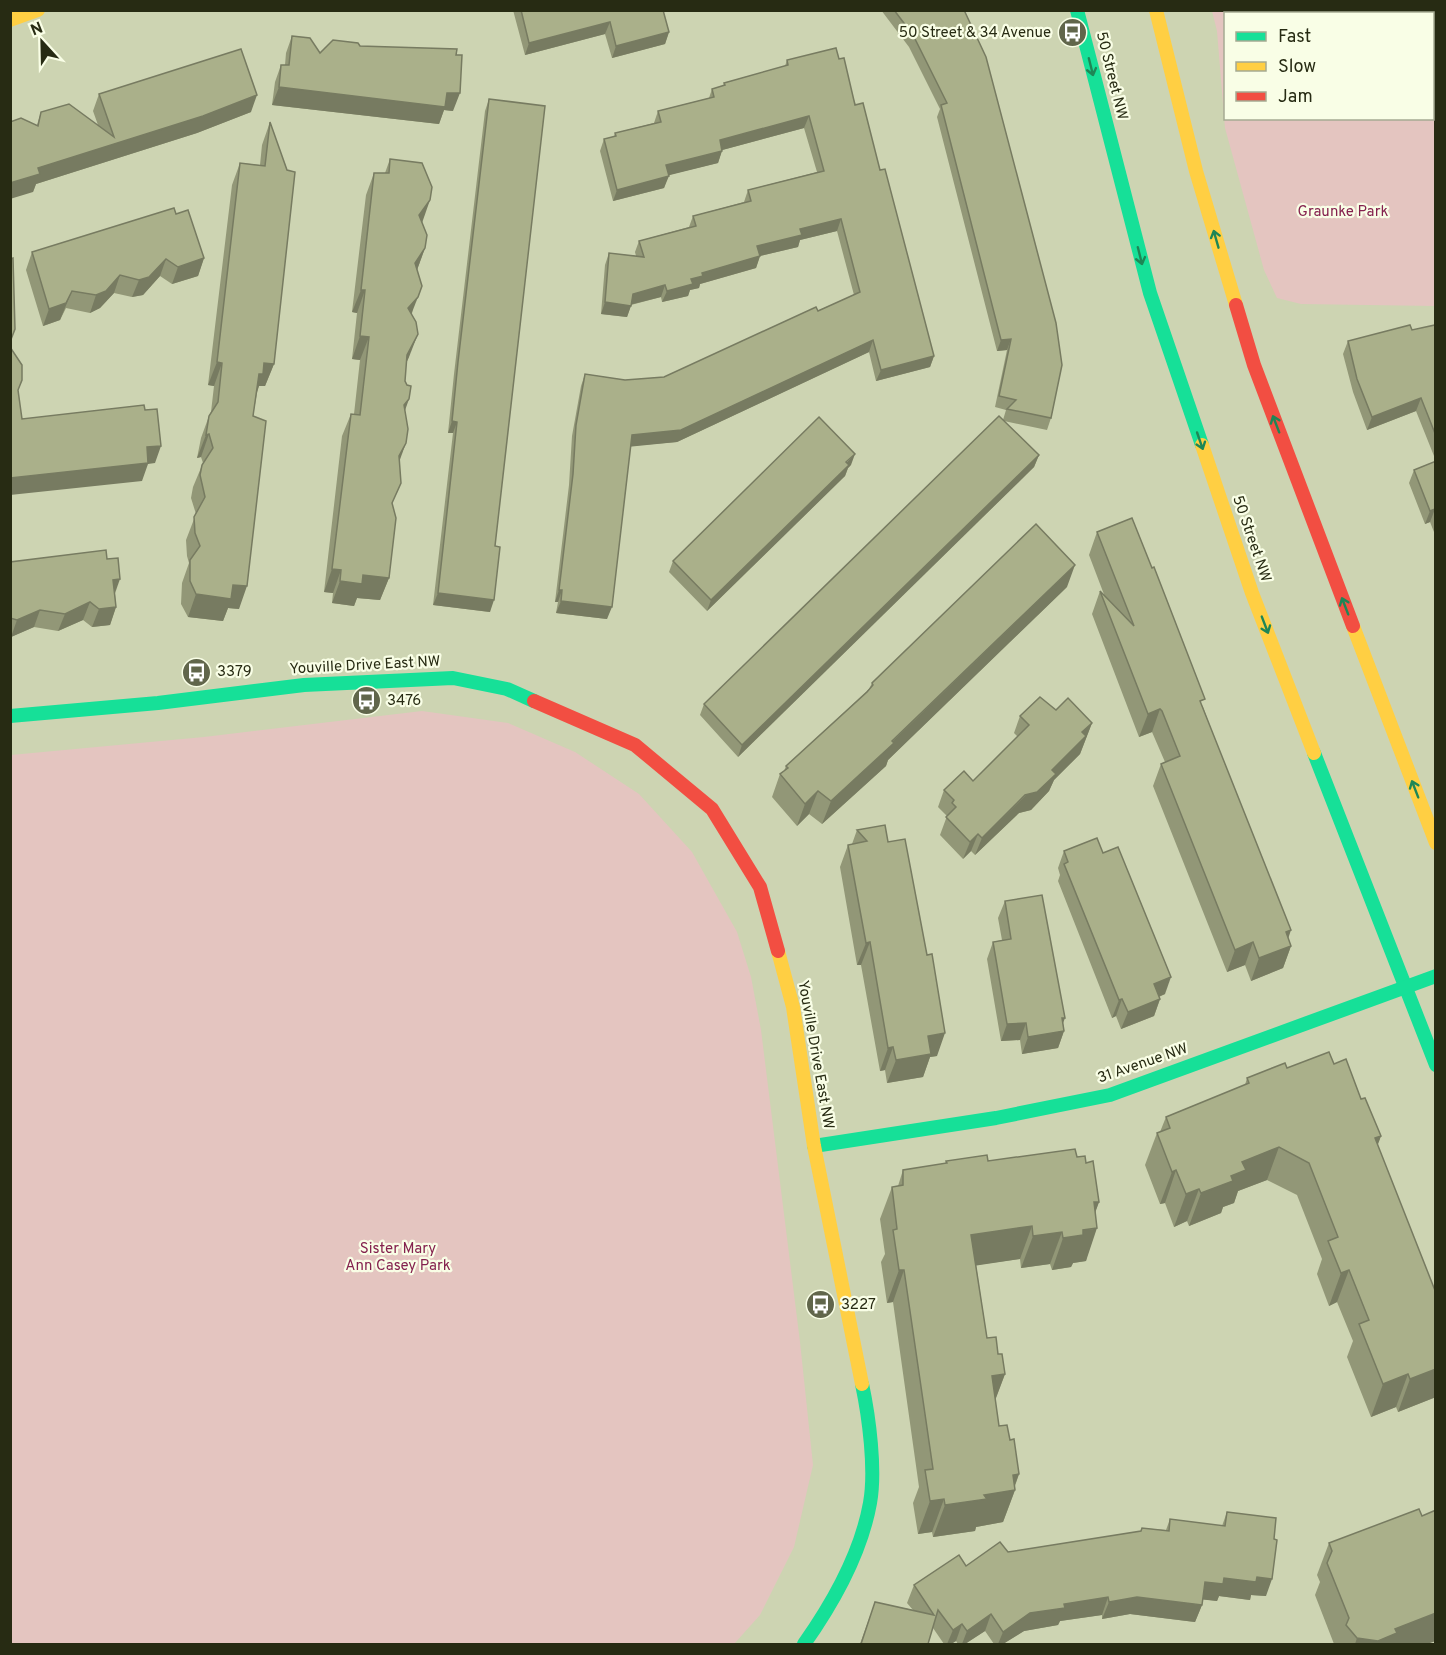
<svg xmlns="http://www.w3.org/2000/svg" width="1446" height="1655" font-family="Overpass,sans-serif">
  <style>
    .green { fill: #e4c5c0; fill-rule: evenodd }
    .lines { fill: none; stroke-linecap: round; stroke-linejoin: round }
    .fast { stroke: #16e098; stroke-width: 14 }
    .slow { stroke: #ffcf43; stroke-width: 14 }
    .jam { stroke: #f24e42; stroke-width: 14 }
    .wall { fill: #929777 }
    .shaded-wall { fill: #777b61 }
    .building { fill: #aab08a; stroke: #777b61; stroke-width: 1.5 }
    .oneway { stroke: #1e8656 }
    .labels { text-anchor: middle; dominant-baseline: central; stroke-width: 4.5; stroke-linejoin: round; paint-order: stroke }
    .poi-label { font-size: 15px; fill: #272b13; stroke: #f9fee6; text-anchor: start }
    .street-label { font-size: 15px; fill: #272b13; stroke: #f9fee6 }
    .park-label { font-size: 15px; fill: #84214e; stroke: #f9fee6 }
  </style>
  <rect width="100%" height="100%" fill="#cdd4b2"/>
  <g class="green">
    <path d="M1212,11H1435V306L1301,304L1277,298L1264,270L1225,128L1217,31ZM1226,14H1432V118H1226Z"/>
    <polygon points="422,711 508,723 575,752 639,794 692,852 737,932 751,977 761,1030 800,1342 813,1465 794,1547 760,1615 734,1644 11,1644 11,755 204,737"/>
  </g>
  <g class="lines">
    <g class="fast">
      <polyline points="1077,10 1150,293 1202,445"/>
      <polyline points="10,716 158,703 304,685 453,678 507,689 534,701"/>
      <polyline points="1314,753 1436,1065"/>
      <polyline points="814,1146 996,1118 1110,1095 1436,976"/>
      <path d="M804,1644C833,1603 861,1553 870,1503C876,1470 869,1417 862,1384"/>
    </g>
    <g class="slow">
      <polyline points="1156,10 1196,171 1236,305"/>
      <polyline points="10,20 38,10"/>
      <polyline points="1202,445 1252,593 1314,753"/>
      <polyline points="1353,626 1436,843"/>
      <polyline points="778,951 793,1007 814,1146 862,1384"/>
    </g>
    <g class="jam">
      <polyline points="1236,305 1254,365 1353,626"/>
      <polyline points="534,701 635,745 712,809 760,887 778,951"/>
    </g>
  </g>
  <g class="wall">
    <polygon points="513,10 663,10 669,32 665,44 612,58 605,34 525,55"/>
    <polygon points="881,10 964,10 1051,418 1047,430 1004,421 1039,455 1034,467 738,757 700,715 704,704 1003,420 1006,410 995,407 1007,350 997,351 937,117 940,109 909,47"/>
    <polygon points="292,36 320,53 360,46 453,111 444,110 439,124 272,105 275,82 281,65 285,65 286,53"/>
    <polygon points="839,59 880,170 934,356 930,367 876,381 869,352 677,442 630,446 607,619 556,613 558,602 555,602 569,485 572,436 581,386 585,374 625,380 664,377 854,295 837,231 800,240 798,247 760,256 756,268 700,284 699,288 690,290 688,296 662,302 661,297 631,305 627,317 601,314 605,265 609,253 636,256 635,252 639,241 689,227 693,216 744,202 748,190 817,172 804,128 722,150 718,163 668,175 664,188 613,201 600,151 604,139 614,137 615,133 654,123 658,111 709,98 712,89 723,86 724,83 785,66 787,60"/>
    <polygon points="99,94 251,112 197,133 36,184 33,192 37,125 41,112 98,125 93,111"/>
    <polygon points="489,99 495,546 490,612 433,605 453,433 448,433 454,374 485,111"/>
    <polygon points="270,122 274,364 265,386 259,386 257,393 253,416 239,609 228,608 223,621 188,617 181,604 182,583 189,563 187,556 186,540 196,514 191,498 193,487 203,463 201,457 197,458 201,438 209,416 211,412 214,386 208,385 232,185 240,163 260,165 262,145"/>
    <polygon points="390,159 422,222 425,248 417,270 412,314 409,357 406,363 405,381 405,411 399,462 392,506 389,578 380,600 357,598 354,606 332,603 333,593 324,592 342,436 351,414 354,414 360,360 352,359 357,313 352,312 366,195 374,173 385,173"/>
    <polygon points="176,214 204,258 198,276 172,284 160,276 143,295 132,297 114,293 100,308 90,313 66,308 60,320 43,326 26,270 32,252"/>
    <polygon points="1436,328 1436,461 1416,411 1367,430 1353,392 1343,354 1348,341"/>
    <polygon points="1436,461 1436,537 1430,522 1425,524 1409,483 1414,470"/>
    <polygon points="851,465 848,468 845,476 707,611 669,572 673,561"/>
    <polygon points="1097,532 1203,707 1291,946 1283,968 1251,981 1245,965 1227,972 1153,786 1161,764 1165,762 1152,732 1139,737 1092,614 1100,591 1105,597 1089,555"/>
    <polygon points="107,559 115,594 116,607 110,625 92,627 83,620 58,631 34,627 11,637 10,562"/>
    <polygon points="1067,587 888,760 886,766 822,824 809,814 797,826 772,797 780,774 784,771 786,766 869,689 872,683"/>
    <polygon points="1056,710 1092,723 1080,754 1054,780 1049,791 1031,810 1019,813 975,855 971,851 963,859 940,835 947,816 938,807 944,790 973,781 1018,737 1014,733 1020,716"/>
    <polygon points="857,830 888,842 937,1056 930,1057 923,1077 887,1083 885,1070 880,1071 861,965 857,965 840,867 848,845 852,844"/>
    <polygon points="1064,851 1103,853 1165,994 1159,997 1160,999 1154,1016 1121,1029 1116,1016 1112,1018 1058,881 1060,875 1058,868"/>
    <polygon points="1005,901 1063,1023 1064,1031 1058,1048 1022,1054 1020,1040 1001,1041 987,959 993,942 1002,940 998,918"/>
    <polygon points="1334,1064 1361,1099 1381,1136 1377,1145 1436,1397 1398,1412 1396,1407 1371,1417 1347,1357 1353,1341 1337,1302 1329,1306 1317,1274 1322,1259 1297,1195 1267,1180 1238,1191 1234,1203 1223,1207 1221,1213 1189,1226 1187,1221 1174,1227 1165,1203 1160,1204 1145,1165 1157,1133 1160,1132 1166,1117 1245,1085 1247,1078 1287,1068"/>
    <polygon points="1077,1157 1086,1163 1099,1202 1095,1212 1086,1261 1073,1263 1071,1267 1052,1270 1050,1264 1021,1268 1020,1259 976,1265 987,1338 998,1354 1005,1374 995,1400 999,1426 1010,1440 1019,1474 1015,1486 1015,1490 1003,1522 976,1527 975,1531 933,1537 932,1532 918,1534 913,1503 919,1487 893,1302 887,1303 881,1262 885,1254 880,1219 892,1187 898,1186 903,1170 945,1164 946,1161 988,1161"/>
    <polygon points="1227,1512 1266,1596 1251,1595 1250,1600 1219,1596 1217,1601 1202,1599 1202,1605 1195,1622 1130,1614 1102,1619 1102,1615 1060,1621 1058,1625 1024,1631 1003,1644 994,1644 985,1631 965,1644 958,1644 956,1641 951,1644 944,1644 933,1628 928,1644 860,1644 875,1602 913,1610 907,1603 914,1585 966,1566 1008,1552 1140,1532 1142,1528 1166,1530 1170,1519 1222,1526"/>
    <polygon points="1329,1543 1427,1644 1334,1644 1315,1595 1320,1582 1317,1575"/>
  </g>
  <g class="shaded-wall">
    <polygon points="610,22 605,34 525,55 529,43"/>
    <polygon points="669,32 665,44 612,58 616,46"/>
    <polygon points="279,87 447,93 460,93 453,111 444,110 439,124 272,105"/>
    <polygon points="257,95 251,112 197,133 36,184 33,192 10,199 10,183 38,168"/>
    <polygon points="809,116 804,128 715,152 720,140"/>
    <polygon points="722,151 718,163 662,177 666,165"/>
    <polygon points="669,176 664,188 613,201 617,190"/>
    <polygon points="430,200 422,223 419,215"/>
    <polygon points="841,219 837,231 800,240 798,247 760,256 756,268 700,284 699,288 690,290 688,296 662,302 667,291 757,246 800,229"/>
    <polygon points="425,248 417,270 415,263"/>
    <polygon points="204,258 198,276 172,284 178,267"/>
    <polygon points="166,259 160,276 143,295 132,297 139,280"/>
    <polygon points="120,275 114,293 100,308 90,313 96,295"/>
    <polygon points="665,285 661,297 629,305 631,306 627,317 601,314 605,302"/>
    <polygon points="361,290 365,290 357,313 352,312"/>
    <polygon points="72,291 60,320 43,326 49,309"/>
    <polygon points="418,297 409,320 408,308"/>
    <polygon points="418,334 409,357 399,378 407,355"/>
    <polygon points="360,336 369,337 360,360 352,359"/>
    <polygon points="1011,339 1007,350 997,351 1001,340"/>
    <polygon points="873,340 869,352 677,442 627,447 632,435"/>
    <polygon points="934,356 930,367 876,381 881,370"/>
    <polygon points="217,362 222,363 214,386 208,385"/>
    <polygon points="264,363 274,364 265,386 259,386 255,397 259,374"/>
    <polygon points="1421,398 1416,411 1367,430 1372,417"/>
    <polygon points="409,399 401,422 404,405"/>
    <polygon points="452,421 457,422 453,433 448,433"/>
    <polygon points="209,434 201,457 197,458 206,435"/>
    <polygon points="406,443 398,465 399,456"/>
    <polygon points="161,446 155,463 148,464 142,481 10,495 10,478 147,447"/>
    <polygon points="855,454 851,465 848,468 845,476 707,611 711,600"/>
    <polygon points="1039,455 1034,467 738,757 742,745"/>
    <polygon points="1435,509 1430,522 1425,524 1430,511"/>
    <polygon points="1075,565 1067,587 888,760 886,766 822,824 831,801"/>
    <polygon points="332,569 341,570 333,593 324,592"/>
    <polygon points="363,575 389,578 380,600 357,598 354,606 332,603 340,581"/>
    <polygon points="120,579 114,596 113,580"/>
    <polygon points="233,585 247,586 239,609 228,608 223,621 188,617 196,594"/>
    <polygon points="559,590 562,590 558,602 555,602"/>
    <polygon points="438,593 494,600 490,612 433,605"/>
    <polygon points="561,601 612,607 607,619 556,613"/>
    <polygon points="90,602 83,620 58,631 65,614"/>
    <polygon points="116,607 110,625 92,627 99,609"/>
    <polygon points="40,610 34,627 11,637 17,620"/>
    <polygon points="1160,709 1152,732 1139,737 1148,714"/>
    <polygon points="1092,723 1080,754 1054,780 1049,791 1031,810 1019,813 975,855 982,838 1052,770 1082,732"/>
    <polygon points="818,791 809,814 797,826 805,804"/>
    <polygon points="978,834 971,851 963,859 970,842"/>
    <polygon points="1291,930 1285,948 1291,946 1283,968 1251,981 1259,958 1286,932"/>
    <polygon points="870,942 861,965 857,965 866,943"/>
    <polygon points="1253,942 1245,965 1227,972 1235,950"/>
    <polygon points="1171,977 1165,994 1148,1001 1154,984"/>
    <polygon points="1122,999 1116,1016 1112,1018 1119,1000"/>
    <polygon points="1160,999 1154,1016 1121,1029 1128,1012"/>
    <polygon points="1062,1018 1065,1018 1060,1031 1064,1031 1058,1048 1022,1054 1028,1037"/>
    <polygon points="1026,1023 1020,1040 1001,1041 1007,1024"/>
    <polygon points="945,1033 937,1056 930,1057 923,1077 887,1083 896,1060 928,1036"/>
    <polygon points="893,1047 885,1070 880,1071 888,1048"/>
    <polygon points="1381,1136 1369,1169 1375,1138"/>
    <polygon points="1279,1147 1267,1180 1238,1191 1234,1203 1223,1207 1221,1213 1189,1226 1201,1193 1231,1176 1242,1162"/>
    <polygon points="1176,1170 1165,1203 1160,1204 1172,1172"/>
    <polygon points="1199,1189 1187,1221 1174,1227 1186,1194"/>
    <polygon points="1094,1202 1099,1202 1089,1230 1097,1228 1086,1261 1073,1263 1071,1267 1052,1270 1063,1238"/>
    <polygon points="1032,1226 1020,1259 960,1268 971,1235"/>
    <polygon points="1062,1232 1050,1264 1021,1268 1033,1236"/>
    <polygon points="899,1270 904,1270 893,1302 887,1303"/>
    <polygon points="1349,1270 1337,1302 1329,1306 1341,1273"/>
    <polygon points="1436,1369 1436,1397 1398,1412 1410,1379"/>
    <polygon points="1005,1374 993,1406 992,1376"/>
    <polygon points="1408,1374 1396,1407 1371,1417 1383,1384"/>
    <polygon points="1019,1474 1013,1490 1015,1490 1003,1522 976,1527 975,1531 933,1537 945,1505 984,1495 1013,1475"/>
    <polygon points="944,1499 932,1532 918,1534 930,1501"/>
    <polygon points="1257,1577 1272,1579 1266,1596 1251,1595 1250,1600 1219,1596 1217,1601 1198,1599 1205,1582 1224,1578"/>
    <polygon points="1108,1597 1102,1615 1060,1621 1058,1625 1024,1631 1003,1644 998,1644 1003,1632 1030,1613 1064,1604"/>
    <polygon points="1137,1597 1202,1605 1195,1622 1130,1614 1102,1619 1109,1602"/>
    <polygon points="1436,1613 1436,1641 1427,1644 1355,1644 1357,1638 1395,1629"/>
    <polygon points="991,1614 985,1631 965,1644 962,1644 967,1631"/>
    <polygon points="962,1624 956,1641 951,1644 947,1644 953,1630"/>
  </g>
  <g class="building">
    <polygon points="521,10 663,10 669,32 616,46 610,22 529,43"/>
    <polygon points="894,10 964,10 986,57 1056,323 1062,365 1051,418 1007,409 1016,400 999,396 1011,339 1001,340 941,105 947,103 913,35"/>
    <polygon points="292,36 310,38 320,53 333,40 358,43 360,46 457,49 456,55 462,55 460,93 447,93 445,107 279,87 281,65 289,65"/>
    <polygon points="836,48 839,59 844,58 855,105 863,103 880,170 885,169 934,356 881,370 873,340 681,430 632,435 612,607 561,601 562,590 559,590 573,474 576,425 585,374 625,380 664,377 816,307 818,311 860,292 841,219 800,229 802,235 757,246 760,256 702,273 703,276 691,279 693,284 667,291 665,285 633,294 631,306 605,302 609,253 644,257 639,241 696,226 693,216 751,201 748,190 824,171 809,116 720,140 722,151 666,165 669,176 617,190 604,139 616,136 615,133 661,122 658,111 714,97 712,89 725,85 724,83 788,65 787,60"/>
    <polygon points="241,49 257,95 203,116 38,168 40,174 10,183 10,122 21,118 38,126 41,112 69,104 114,137 99,94"/>
    <polygon points="489,99 545,106 495,546 500,547 494,600 438,593 457,422 452,421 458,362"/>
    <polygon points="270,122 287,170 295,172 274,364 264,363 263,374 259,374 253,416 266,421 247,586 233,585 231,599 196,594 190,581 190,560 200,546 195,533 194,517 205,497 200,475 202,465 213,448 209,434 206,435 209,416 218,402 222,363 217,362 240,163 265,166"/>
    <polygon points="390,159 422,163 432,187 430,200 419,215 427,235 425,248 415,263 422,286 418,297 408,308 416,322 418,334 407,355 405,381 407,385 411,386 409,399 404,405 408,429 406,443 399,456 401,483 392,503 396,518 389,578 363,575 362,584 340,581 341,570 332,569 351,414 360,415 369,337 360,336 365,290 361,290 374,173 389,173"/>
    <polygon points="174,208 176,214 188,210 204,258 178,267 166,259 149,277 139,280 120,275 106,291 96,295 72,291 66,303 49,309 32,252"/>
    <polygon points="13,258 15,329 10,342 10,259"/>
    <polygon points="1410,325 1412,330 1435,325 1436,328 1436,436 1421,398 1372,417 1357,379 1348,341"/>
    <polygon points="10,347 22,365 22,380 18,390 22,419 144,405 145,410 157,409 161,446 147,447 148,463 10,478"/>
    <polygon points="999,416 1039,455 742,745 704,704"/>
    <polygon points="819,417 855,454 846,462 849,465 711,600 673,561"/>
    <polygon points="1436,461 1436,511 1435,509 1430,511 1414,470"/>
    <polygon points="1132,518 1152,568 1154,567 1205,699 1200,701 1291,930 1286,932 1291,946 1259,958 1253,942 1235,950 1161,764 1180,756 1162,711 1160,709 1148,714 1100,591 1134,626 1097,532"/>
    <polygon points="1036,524 1075,565 892,741 894,743 831,801 818,791 805,804 780,774 788,768 786,766 867,692 873,685 872,683"/>
    <polygon points="106,550 107,559 118,558 120,579 113,580 116,607 99,609 90,602 65,614 40,610 17,620 10,618 10,562"/>
    <polygon points="1040,697 1056,710 1068,698 1092,723 1082,732 1086,736 1052,770 1056,774 1037,792 1025,795 982,838 978,834 970,842 946,817 956,807 952,803 954,800 944,790 964,771 973,781 1029,725 1020,716"/>
    <polygon points="885,825 888,842 905,839 927,955 932,954 945,1033 928,1036 931,1054 896,1060 893,1047 888,1048 870,942 866,943 848,845 867,841 857,830"/>
    <polygon points="1097,838 1103,853 1118,847 1171,977 1154,984 1160,999 1128,1012 1122,999 1119,1000 1064,864 1068,862 1064,851"/>
    <polygon points="1042,895 1065,1018 1062,1018 1064,1031 1028,1037 1026,1023 1007,1024 993,942 1011,939 1005,901"/>
    <polygon points="1329,1052 1334,1064 1346,1059 1361,1099 1365,1098 1381,1136 1375,1138 1436,1293 1436,1369 1410,1379 1408,1374 1383,1384 1359,1324 1369,1320 1349,1270 1341,1273 1328,1241 1338,1237 1309,1163 1279,1147 1242,1162 1246,1170 1231,1176 1233,1181 1201,1193 1199,1189 1186,1194 1176,1170 1172,1172 1157,1133 1170,1128 1166,1117 1249,1083 1247,1078 1285,1063 1287,1068"/>
    <polygon points="1075,1149 1077,1157 1085,1156 1086,1163 1093,1161 1099,1202 1094,1202 1097,1228 1083,1230 1083,1235 1063,1238 1062,1232 1033,1236 1032,1226 971,1235 987,1338 996,1337 998,1354 1002,1354 1005,1374 992,1376 999,1426 1007,1425 1010,1440 1014,1439 1019,1474 1013,1475 1015,1490 984,1495 987,1499 945,1505 944,1499 930,1501 925,1470 933,1469 904,1270 899,1270 893,1230 897,1229 892,1187 903,1185 903,1170 947,1163 946,1161 987,1155 988,1161"/>
    <polygon points="1419,1509 1422,1516 1436,1510 1436,1613 1395,1629 1397,1633 1378,1641 1357,1638 1346,1625 1349,1618 1327,1563 1332,1551 1329,1543"/>
    <polygon points="1227,1512 1276,1518 1274,1539 1277,1540 1272,1579 1257,1577 1256,1582 1224,1578 1223,1584 1205,1582 1202,1605 1137,1597 1109,1602 1108,1597 1064,1604 1065,1608 1030,1613 1003,1632 991,1614 967,1631 962,1624 953,1630 938,1610 928,1644 861,1644 875,1602 934,1615 914,1585 959,1555 966,1566 1000,1542 1008,1552 1141,1531 1142,1528 1169,1531 1170,1519 1225,1526"/>
  </g>
  <defs><path id="oneway-shaft" d="M-6 0H5M1.5-3L5.5 0L1.5 3" fill="none" stroke-width="1.6" stroke-linecap="round" stroke-linejoin="round" transform="scale(1.5)"/></defs>
  <g class="oneway">
    <use href="#oneway-shaft" transform="translate(1091 67) rotate(76)"/>
    <use href="#oneway-shaft" transform="translate(1216 239) rotate(-106)"/>
    <use href="#oneway-shaft" transform="translate(1140 256) rotate(76)"/>
    <use href="#oneway-shaft" transform="translate(1276 424) rotate(-111)"/>
    <use href="#oneway-shaft" transform="translate(1200 441) rotate(71)"/>
    <use href="#oneway-shaft" transform="translate(1345 606) rotate(-111)"/>
    <use href="#oneway-shaft" transform="translate(1265 625) rotate(69)"/>
    <use href="#oneway-shaft" transform="translate(1415 789) rotate(-111)"/>
  </g>
  <defs>
    <symbol id="bus-disc" viewBox="-11 -11 22 22"><circle r="9.5" fill="#61664b" stroke="#f9fee6"/><path d="M-5-6H5V4H4V6H2V4H-2V6H-4V4H-5ZM-3.5-4V0h7V-4ZM-3.5 1.2v1.5H-2V1.2ZM2 1.2v1.5H3.5V1.2Z" fill="#fff"/></symbol>
  </defs>
  <g fill-rule="evenodd">
    <use href="#bus-disc" x="1056" y="16" width="33" height="33"/>
    <use href="#bus-disc" x="180" y="656" width="33" height="33"/>
    <use href="#bus-disc" x="350" y="684" width="33" height="33"/>
    <use href="#bus-disc" x="804" y="1288" width="33" height="33"/>
  </g>
  <g class="labels">
    <g class="poi-label">
      <text x="1051" y="33" text-anchor="end">50 Street &amp; 34 Avenue</text>
      <text x="217" y="672">3379</text>
      <text x="387" y="701">3476</text>
      <text x="841" y="1305">3227</text>
    </g>
    <g class="street-label">
      <text transform="translate(1111 76) rotate(76)">50 Street NW</text>
      <text transform="translate(1251 539) rotate(71)">50 Street NW</text>
      <text transform="translate(365 666) rotate(-3)">Youville Drive East NW</text>
      <text transform="translate(815 1055) rotate(80)">Youville Drive East NW</text>
      <text transform="translate(1143 1064) rotate(-19)">31 Avenue NW</text>
    </g>
    <g class="park-label">
      <text x="1343" y="212">Graunke Park</text>
      <text x="398" y="1249">Sister Mary<tspan x="398" dy="17">Ann Casey Park</tspan></text>
    </g>
  </g>
  <rect width="1446" height="1655" fill="none" stroke="#272b13" stroke-width="24"/>
  <rect x="1224" y="12" width="210" height="108" fill="#f9fee6" stroke="#a5aa92" stroke-width="1.5"/>
  <rect x="1236" y="32" width="30" height="9" fill="#16e098" stroke="#a5aa92" stroke-width="1.5"/>
  <text x="1278" y="42" font-size="18" fill="#272b13">Fast</text>
  <rect x="1236" y="62" width="30" height="9" fill="#ffcf43" stroke="#a5aa92" stroke-width="1.5"/>
  <text x="1278" y="72" font-size="18" fill="#272b13">Slow</text>
  <rect x="1236" y="92" width="30" height="9" fill="#f24e42" stroke="#a5aa92" stroke-width="1.5"/>
  <text x="1278" y="102" font-size="18" fill="#272b13">Jam</text>
  <g transform="translate(42 42) rotate(338)" stroke="#f9fee6" stroke-width="4.5" paint-order="stroke">
  <path d="M0-4.5L10 22L0 15L-10 22Z" fill="#272b13"/>
  <text y="-9" font-size="16" font-weight="bold" text-anchor="middle" fill="#272b13">N</text>
  </g>
</svg>
